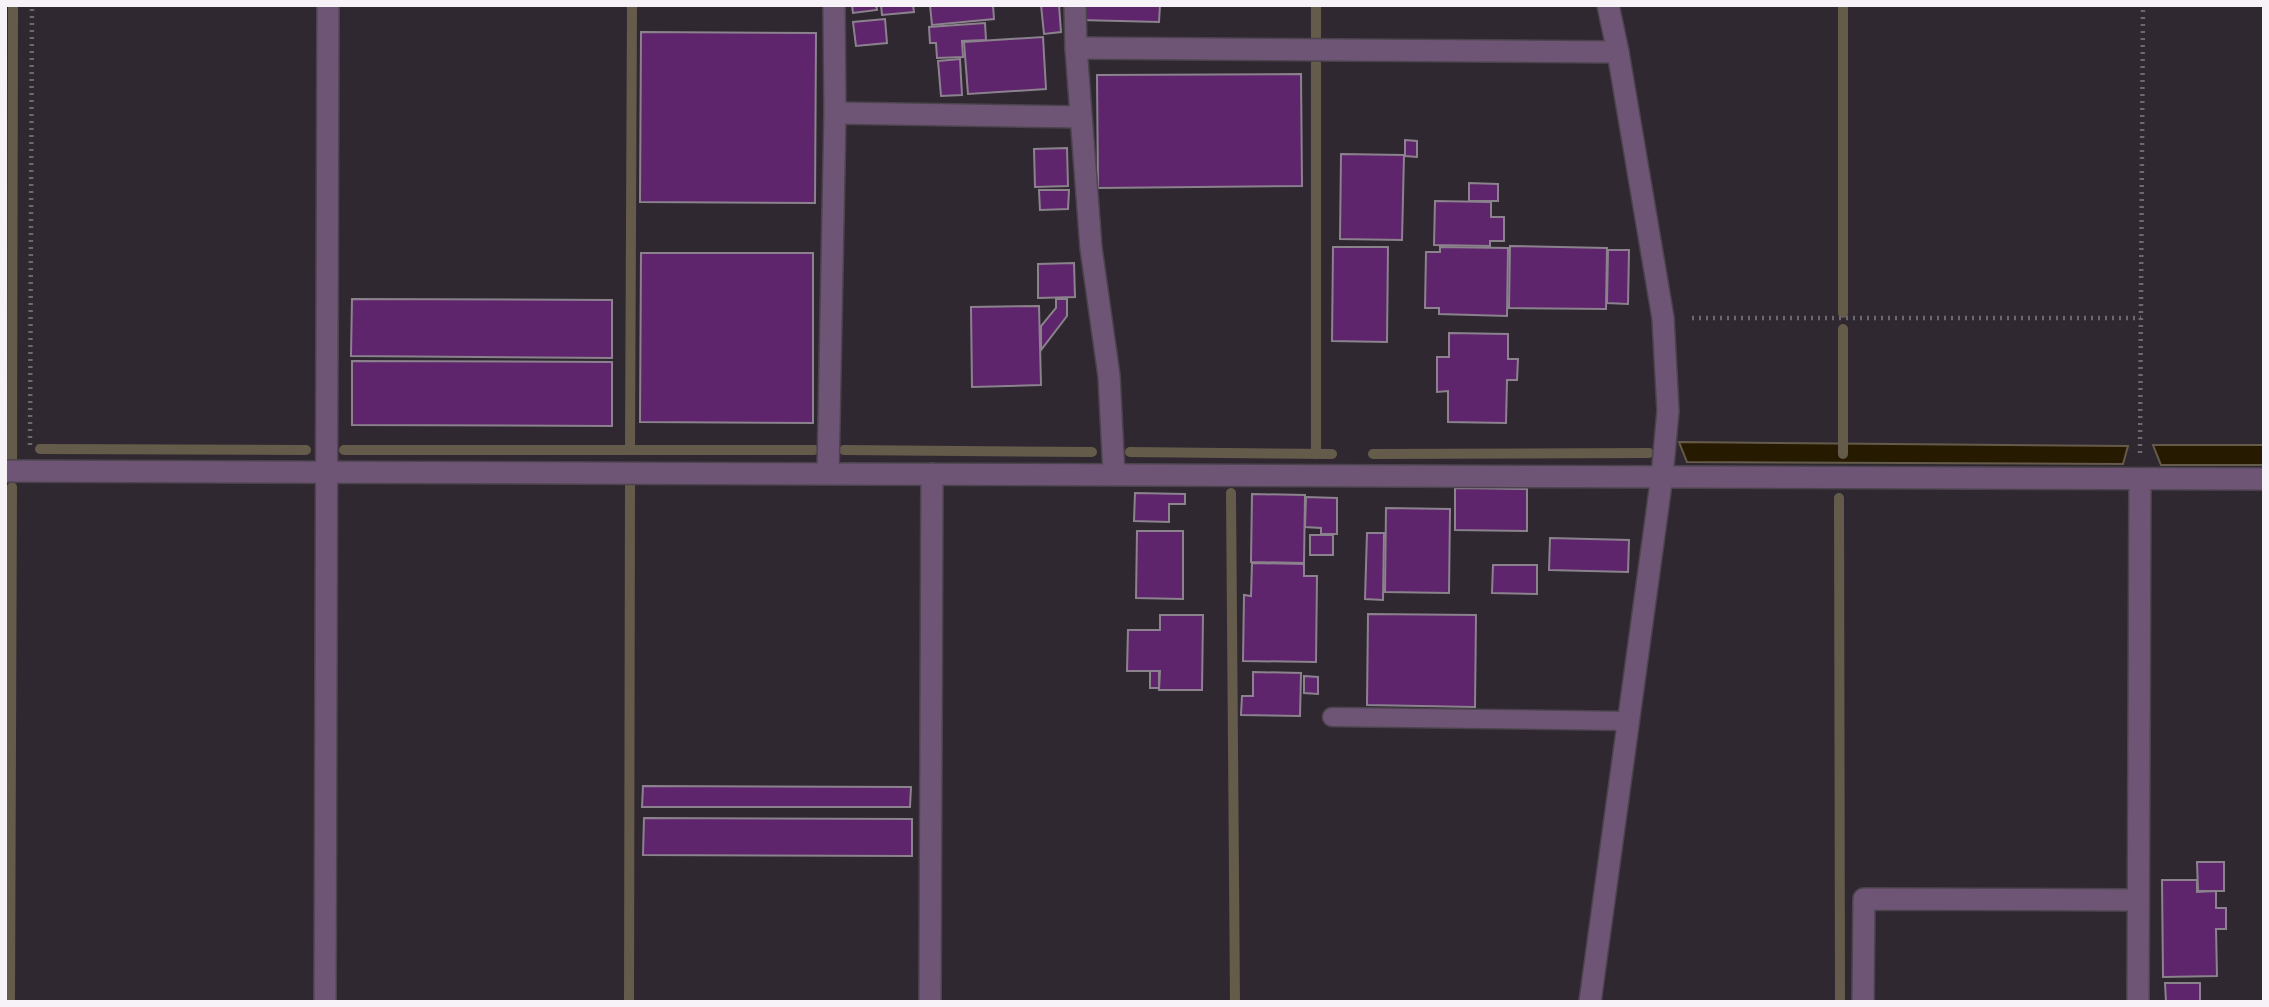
<svg xmlns="http://www.w3.org/2000/svg" width="2269" height="1007" font-family="Mulish,sans-serif">
  <style>
    .water { fill: #261a00; stroke: #655b4a; stroke-width: 2 }
    .lines { fill: none; stroke-linecap: round; stroke-linejoin: round }
    .stream { stroke: #655b4a; stroke-width: 10 }
    .building { fill: #5e246c; stroke: #8b828d; stroke-width: 2 }
    .service-casing { stroke: #4b444d; stroke-width: 21 }
    .minor-casing { stroke: #4b444d; stroke-width: 24 }
    .path { stroke: #6d676f; stroke-width: 4.5; stroke-dasharray: 2 5; stroke-linecap: butt }
    .service { stroke: #6f5575; stroke-width: 18 }
    .minor { stroke: #6f5575; stroke-width: 21 }
  </style>
  <rect width="100%" height="100%" fill="#2f2831"/>
  <g class="water">
    <polygon points="1679,442 2128,446 2123,464 1687,462"/>
    <polygon points="2153,445 2264,445 2264,465 2161,465"/>
  </g>
  <g class="lines">
    <g class="stream">
      <polyline points="1316,39 1316,5"/>
      <polyline points="1843,313 1843,5"/>
      <polyline points="1843,329 1843,454"/>
      <polyline points="40,449 306,450"/>
      <polyline points="344,450 814,450"/>
      <polyline points="630,450 632,5"/>
      <polyline points="844,450 1092,452"/>
      <polyline points="1130,452 1332,454"/>
      <polyline points="1316,454 1316,63"/>
      <polyline points="1373,454 1649,453"/>
      <polyline points="12,459 13,5"/>
      <polyline points="1231,493 1235,1002"/>
      <polyline points="1839,498 1840,1002"/>
      <polyline points="10,1002 12,487"/>
      <polyline points="629,1002 630,485"/>
    </g>
  </g>
  <g class="building">
    <polygon points="852,5 876,5 877,10 853,13"/>
    <polygon points="881,5 913,5 914,12 882,15"/>
    <polygon points="930,5 993,5 994,19 932,25"/>
    <polygon points="1041,5 1059,5 1061,32 1044,34"/>
    <polygon points="1081,5 1160,5 1159,22 1081,20"/>
    <polygon points="885,19 887,43 856,46 853,22"/>
    <polygon points="985,23 986,40 962,41 963,57 937,58 936,43 930,43 929,27"/>
    <polygon points="641,32 816,33 815,203 640,202"/>
    <polygon points="1043,37 1046,89 968,94 964,42"/>
    <polygon points="960,59 962,95 941,96 938,61"/>
    <polygon points="1301,74 1302,186 1098,188 1097,75"/>
    <polygon points="1405,140 1417,141 1417,157 1405,156"/>
    <polygon points="1067,148 1068,186 1035,187 1034,149"/>
    <polygon points="1341,154 1404,155 1402,240 1340,239"/>
    <polygon points="1469,183 1498,184 1498,201 1469,201"/>
    <polygon points="1039,190 1069,190 1068,209 1040,210"/>
    <polygon points="1435,201 1491,202 1491,217 1504,217 1504,241 1490,241 1490,246 1434,245"/>
    <polygon points="1510,246 1607,248 1606,309 1509,308"/>
    <polygon points="1333,247 1388,247 1387,342 1332,341"/>
    <polygon points="1440,247 1508,248 1507,316 1439,314 1439,308 1425,308 1426,252 1440,252"/>
    <polygon points="1608,250 1629,250 1628,304 1607,303"/>
    <polygon points="641,253 813,253 813,423 640,422"/>
    <polygon points="1074,263 1075,297 1038,298 1038,264"/>
    <polygon points="352,299 612,300 612,358 351,356"/>
    <polygon points="1056,299 1067,299 1067,316 1041,350 1041,326 1056,308"/>
    <polygon points="1039,306 1041,385 972,387 971,307"/>
    <polygon points="1449,333 1508,334 1508,359 1518,359 1517,380 1507,380 1506,423 1448,422 1448,391 1437,392 1437,357 1449,357"/>
    <polygon points="352,361 612,362 612,426 352,425"/>
    <polygon points="1455,488 1527,489 1527,531 1455,530"/>
    <polygon points="1135,493 1185,494 1185,504 1169,504 1169,522 1134,521"/>
    <polygon points="1252,494 1305,495 1304,563 1251,562"/>
    <polygon points="1306,497 1337,498 1337,534 1321,534 1321,528 1305,527"/>
    <polygon points="1386,508 1450,509 1449,593 1385,592"/>
    <polygon points="1137,531 1183,531 1183,599 1136,598"/>
    <polygon points="1367,533 1384,533 1383,600 1365,599"/>
    <rect x="1310" y="535" width="23" height="20"/>
    <polygon points="1550,538 1629,540 1628,572 1549,570"/>
    <polygon points="1252,563 1304,564 1304,576 1317,576 1316,662 1243,661 1244,595 1251,596"/>
    <polygon points="1493,565 1537,565 1537,594 1492,593"/>
    <polygon points="1368,614 1476,615 1475,707 1367,705"/>
    <polygon points="1160,615 1203,615 1202,690 1159,690 1160,671 1127,671 1128,630 1160,630"/>
    <rect x="1150" y="671" width="9" height="17"/>
    <polygon points="1253,672 1301,673 1300,716 1241,715 1242,696 1253,696"/>
    <polygon points="1304,676 1318,677 1318,694 1304,693"/>
    <polygon points="643,786 911,787 910,807 642,807"/>
    <polygon points="644,818 912,819 912,856 643,855"/>
    <polygon points="2197,862 2224,862 2224,891 2198,891"/>
    <polygon points="2162,880 2197,880 2197,892 2216,891 2216,908 2226,908 2226,929 2216,929 2217,976 2163,977"/>
    <polygon points="2165,983 2200,983 2200,1002 2166,1002"/>
  </g>
  <g class="lines">
    <defs>
      <polyline id="service" points="1332,717 1629,721"/>
      <g id="minor">
        <polyline points="1075,5 1076,48 1091,248 1109,376 1114,474"/>
        <polyline points="1076,48 1618,52"/>
        <polyline points="835,113 1081,117"/>
        <polyline points="5,471 2264,479"/>
        <polyline points="828,473 835,113 834,5"/>
        <polyline points="325,1002 328,5"/>
        <polyline points="930,1002 932,474"/>
        <polyline points="1590,1002 1662,476 1668,411 1663,318 1618,52 1608,5"/>
        <polyline points="1863,1002 1864,899 2138,900"/>
        <polyline points="2138,1002 2140,479"/>
      </g>
    </defs>
    <use href="#service" class="service-casing"/>
    <use href="#minor" class="minor-casing"/>
    <g class="path">
      <polyline points="1692,318 2141,318"/>
      <polyline points="30,445 32,5"/>
      <polyline points="2140,453 2143,5"/>
    </g>
    <use href="#service" class="service"/>
    <use href="#minor" class="minor"/>
  </g>
  <rect width="2269" height="1007" fill="none" stroke="#f7f2f8" stroke-width="14"/>
</svg>
